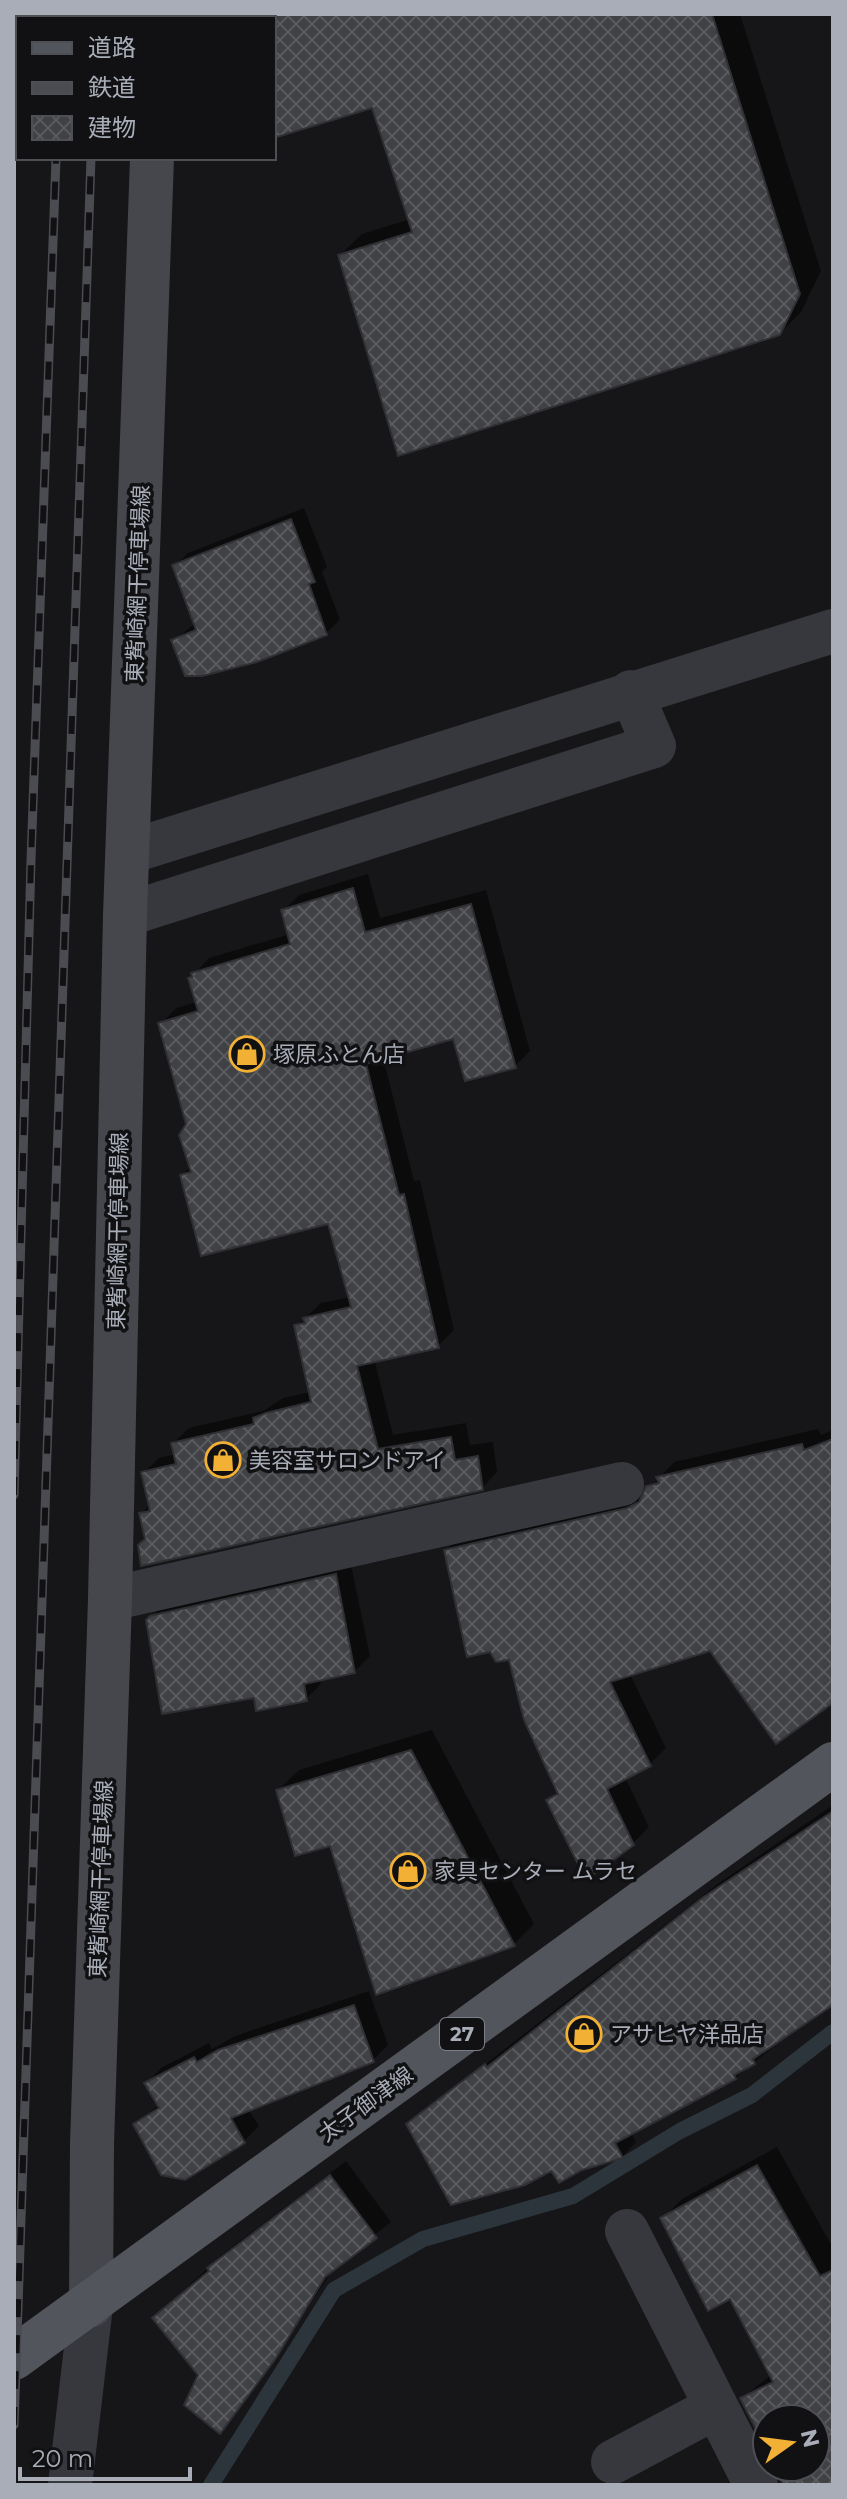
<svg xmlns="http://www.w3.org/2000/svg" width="847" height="2499" font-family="Montserrat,'Noto Sans JP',sans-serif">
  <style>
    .shadow { fill: #0007 }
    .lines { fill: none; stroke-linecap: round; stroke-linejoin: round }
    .stream { stroke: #2c353c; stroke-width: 16 }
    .building { fill: url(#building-cross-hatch); stroke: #303034; stroke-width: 2 }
    .minor { stroke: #37383d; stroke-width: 44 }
    .tertiary { stroke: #37383d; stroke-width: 44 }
    .secondary { stroke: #45474d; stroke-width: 44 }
    .primary { stroke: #53555c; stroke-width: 44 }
    .rail-casing { stroke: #4a4c52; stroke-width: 9 }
    .rail { stroke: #111113; stroke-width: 6; stroke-dasharray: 18; stroke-linecap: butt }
    .labels { text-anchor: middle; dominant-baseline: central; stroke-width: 7; stroke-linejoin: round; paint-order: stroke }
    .shield { fill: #111113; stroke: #7b7e86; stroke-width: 2 }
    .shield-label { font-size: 20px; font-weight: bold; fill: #a8adb8 }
    .street-label { font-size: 22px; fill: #a8adb8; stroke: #111113 }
    .poi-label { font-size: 22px; fill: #a8adb8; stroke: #111113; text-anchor: start }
  </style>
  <defs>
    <pattern id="building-cross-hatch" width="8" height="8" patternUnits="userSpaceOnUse" patternTransform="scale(2)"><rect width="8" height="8" fill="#404145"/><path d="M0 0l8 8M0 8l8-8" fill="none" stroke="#595a5e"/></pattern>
  </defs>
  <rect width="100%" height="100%" fill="#161618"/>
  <g class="shadow">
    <polygon points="244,14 740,14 821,271 801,312 779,334 340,255 362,234 410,219 373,105 274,136 274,18 245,18"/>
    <polygon points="304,508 327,567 322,572 340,620 326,633 174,641 195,623 174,566 188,553"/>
    <polygon points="368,874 380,918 486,890 530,1051 515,1066 455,1036 383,1057 414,1181 420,1180 454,1330 438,1346 375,1362 393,1435 466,1423 470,1445 493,1442 497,1472 482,1488 147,1539 141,1513 151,1504 143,1473 159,1458 176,1454 173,1443 189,1428 263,1411 283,1398 311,1392 297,1326 321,1303 350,1297 329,1221 182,1175 191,1166 188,1124 161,1024 176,1008 197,1002 190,979 209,958 290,934 283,911 299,895"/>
    <polygon points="818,1429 821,1435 833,1430 833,1701 710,1648 630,1674 666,1748 650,1764 625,1777 649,1827 633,1843 549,1801 559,1791 511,1657 446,1550 462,1534 645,1493 674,1462"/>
    <polygon points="350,1560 370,1656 354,1672 320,1678 321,1684 306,1699 255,1696 148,1620 168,1601"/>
    <polygon points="432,1730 534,1924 514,1944 331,1843 278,1790 299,1770"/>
    <polygon points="833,1805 833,1999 735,2078 631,2132 636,2142 622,2157 552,2168 408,2124 719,1883"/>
    <polygon points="369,1991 388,2045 373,2060 248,2109 259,2126 244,2141 136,2125 159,2104 147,2083 161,2068 209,2043 212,2049 235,2036"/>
    <polygon points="777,2147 833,2248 833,2485 785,2485 776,2467 815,2467 815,2419 767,2419 767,2449 742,2398 772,2374 731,2297 663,2218 682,2199"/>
    <polygon points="346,2161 391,2222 334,2268 235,2416 220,2431 170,2303 224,2253"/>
  </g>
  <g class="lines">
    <polyline class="stream" points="211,2485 334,2290 423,2239 573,2196 680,2131 752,2095 833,2032"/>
  </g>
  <g class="building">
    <polygon points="274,14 712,14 800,294 780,335 398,456 338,255 412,232 372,108 274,138"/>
    <polygon points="291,519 315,582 309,584 327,635 257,662 202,676 185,676 171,640 196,630 172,565"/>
    <polygon points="353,888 365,932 471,904 516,1068 465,1081 453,1039 366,1064 399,1195 404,1194 439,1348 357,1366 378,1449 451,1437 455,1460 478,1456 483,1490 141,1566 138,1545 145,1539 139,1513 150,1511 141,1472 176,1464 171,1443 254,1424 253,1418 266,1413 311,1402 294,1325 305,1323 303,1318 351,1307 328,1224 201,1256 180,1175 191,1172 179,1135 186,1124 158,1023 198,1011 188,978 192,977 191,973 290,944 281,910"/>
    <polygon points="833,1439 833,1703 776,1744 710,1651 610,1682 651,1766 607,1789 634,1845 586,1880 546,1800 558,1794 524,1720 509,1660 496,1662 490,1652 467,1657 444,1550 627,1508 639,1502 646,1486 659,1483 656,1477 802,1444 804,1450"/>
    <polygon points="336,1574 355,1673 304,1684 307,1701 256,1711 254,1698 162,1714 146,1620 150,1616"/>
    <polygon points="411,1750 515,1946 376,1995 330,1846 295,1856 276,1790"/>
    <polygon points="833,1811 833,2005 753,2059 755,2064 734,2075 736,2079 615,2143 623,2158 582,2170 559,2183 551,2171 525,2185 451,2205 406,2124 485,2064 487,2067 702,1898"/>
    <polygon points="354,2005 374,2062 231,2118 245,2143 185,2180 161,2175 133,2124 159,2108 144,2083 194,2057 197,2062 218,2050"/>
    <polygon points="757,2165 820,2276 833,2270 833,2485 783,2485 775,2467 815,2467 815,2419 767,2419 767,2451 740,2398 773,2382 730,2299 708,2311 660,2218"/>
    <polygon points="330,2175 377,2238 325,2277 276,2358 220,2434 184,2405 198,2375 152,2318 209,2271 207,2268"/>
  </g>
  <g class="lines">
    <g class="minor">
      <polyline points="129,852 833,631"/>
      <polyline points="125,915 654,746 631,692"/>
      <polyline points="110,1599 622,1484"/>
      <polyline points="627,2231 756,2485"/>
      <polyline points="613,2462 716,2407"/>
    </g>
    <polyline class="tertiary" points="70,2485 91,2305"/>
    <g class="secondary">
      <polyline points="156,18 157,14"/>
      <polyline points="91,2305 92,2144 110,1599 125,915 152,158"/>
    </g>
    <polyline class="primary" points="14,2358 833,1764"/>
    <defs>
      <g id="rail">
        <polyline points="62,18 62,14"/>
        <polyline points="95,18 96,14"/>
        <polyline points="14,1495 31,860 56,158"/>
        <polyline points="14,2425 91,158"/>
      </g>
    </defs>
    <use href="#rail" class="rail-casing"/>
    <use href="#rail" class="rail"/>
  </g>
  <defs>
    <symbol id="shop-ring" viewBox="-11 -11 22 22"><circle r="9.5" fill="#111113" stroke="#f2b134" stroke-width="1.5"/><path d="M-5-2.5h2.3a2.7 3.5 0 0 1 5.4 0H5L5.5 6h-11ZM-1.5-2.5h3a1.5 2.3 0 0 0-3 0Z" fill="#f2b134"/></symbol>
  </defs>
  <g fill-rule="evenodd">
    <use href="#shop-ring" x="227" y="1034" width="40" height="40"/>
    <use href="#shop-ring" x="203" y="1440" width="40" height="40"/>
    <use href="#shop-ring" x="388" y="1851" width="40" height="40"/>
    <use href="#shop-ring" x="564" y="2014" width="40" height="40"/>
  </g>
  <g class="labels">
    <rect class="shield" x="440" y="2018" width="44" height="32" rx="6"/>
    <g class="shield-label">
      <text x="462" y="2034">27</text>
    </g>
    <g class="street-label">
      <text transform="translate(138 584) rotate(-88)">東觜崎網干停車場線</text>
      <text transform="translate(118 1231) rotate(-89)">東觜崎網干停車場線</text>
      <text transform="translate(101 1879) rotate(-88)">東觜崎網干停車場線</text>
      <text transform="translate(366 2104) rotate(-36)">太子御津線</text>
    </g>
    <g class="poi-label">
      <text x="273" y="1054">塚原ふとん店</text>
      <text x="249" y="1460">美容室サロンドアイ</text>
      <text x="434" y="1871">家具センター ムラセ</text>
      <text x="610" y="2034">アサヒヤ洋品店</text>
    </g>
  </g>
  <rect width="847" height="2499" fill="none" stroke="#a8adb8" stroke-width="32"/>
  <rect x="16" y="16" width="260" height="144" fill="#111113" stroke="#4d4f55" stroke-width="2"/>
  <rect x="32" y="42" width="40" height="12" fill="#53555c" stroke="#4d4f55" stroke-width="2"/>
  <text x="88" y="56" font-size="24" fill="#a8adb8">道路</text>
  <rect x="32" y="82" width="40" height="12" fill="#4a4c52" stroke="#4d4f55" stroke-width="2"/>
  <text x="88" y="96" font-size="24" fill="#a8adb8">鉄道</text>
  <rect x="32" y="116" width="40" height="24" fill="url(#building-cross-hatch)" stroke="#4d4f55" stroke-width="2"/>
  <text x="88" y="136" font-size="24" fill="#a8adb8">建物</text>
  <g transform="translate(791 2443) rotate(76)"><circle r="38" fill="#111113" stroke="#4d4f55" stroke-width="2"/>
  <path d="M0-6L14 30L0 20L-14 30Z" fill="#f2b134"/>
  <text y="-12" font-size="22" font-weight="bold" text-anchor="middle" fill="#a8adb8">N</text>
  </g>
  <path d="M20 2467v12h170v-12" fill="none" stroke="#a8adb8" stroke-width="4"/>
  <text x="32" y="2467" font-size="24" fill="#a8adb8" stroke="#111113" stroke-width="6" paint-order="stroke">20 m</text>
</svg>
